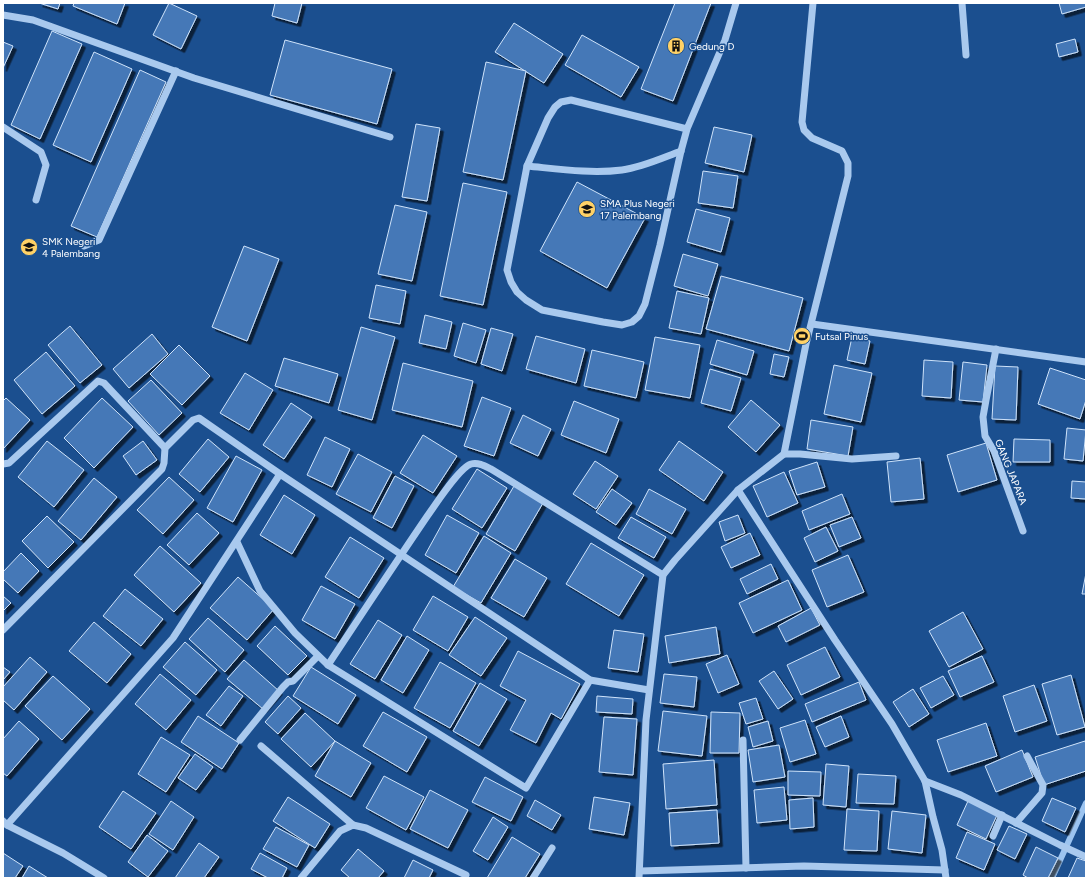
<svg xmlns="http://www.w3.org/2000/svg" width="1089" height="881" font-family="Figtree,sans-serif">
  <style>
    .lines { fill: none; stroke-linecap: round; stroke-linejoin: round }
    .stream { stroke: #9cc4f0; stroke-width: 6 }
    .building { fill: #4478b7; stroke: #cfe3fa; filter: url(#shadow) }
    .minor { stroke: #a9c9ee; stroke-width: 7 }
    .labels { text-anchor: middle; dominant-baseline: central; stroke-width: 3; stroke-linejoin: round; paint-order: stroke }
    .poi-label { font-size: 10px; fill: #fff; stroke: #1b4f8f; text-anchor: start }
    .street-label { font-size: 10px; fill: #fff; stroke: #1b4f8f }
  </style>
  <defs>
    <filter id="shadow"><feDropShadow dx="3.5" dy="3.5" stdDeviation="0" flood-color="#0009"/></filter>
  </defs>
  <rect width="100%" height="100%" fill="#1b4f8f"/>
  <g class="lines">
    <polyline class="stream" points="1052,878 1086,803"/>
  </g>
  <g class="building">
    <polygon points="39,3 60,3 58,9"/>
    <polygon points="74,3 125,3 117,24 73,6"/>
    <polygon points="169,3 197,16 181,49 153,35"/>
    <polygon points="275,3 302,3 297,23 272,16"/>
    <polygon points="675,3 711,3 673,101 641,89"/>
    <polygon points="1059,3 1086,3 1086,7 1062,14"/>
    <polygon points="514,23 563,54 544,83 495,52"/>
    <polygon points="52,31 82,44 40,139 11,125"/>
    <polygon points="582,35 639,67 621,97 565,65"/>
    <polygon points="1075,39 1078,52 1059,57 1056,44"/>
    <polygon points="285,40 392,69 377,124 270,95"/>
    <polygon points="3,42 13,46 3,68"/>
    <polygon points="94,52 132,69 91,162 53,145"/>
    <polygon points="486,62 526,71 503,180 463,172"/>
    <polygon points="140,70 166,82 97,237 71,226"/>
    <polygon points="416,124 440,128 427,201 402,197"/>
    <polygon points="714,127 752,135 744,172 705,163"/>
    <polygon points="703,171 738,176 733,208 698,203"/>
    <polygon points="577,182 645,218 607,288 540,251"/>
    <polygon points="463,183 507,192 483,305 440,296"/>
    <polygon points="395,205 427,212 412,281 378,274"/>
    <polygon points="696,209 730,218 721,252 687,242"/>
    <polygon points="244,246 279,259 247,341 212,327"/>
    <polygon points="683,254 718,264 708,296 674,286"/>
    <polygon points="721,276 803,298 789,351 706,329"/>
    <polygon points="376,285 406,291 400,324 369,318"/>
    <polygon points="677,291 709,298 701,334 669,328"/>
    <polygon points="425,315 452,322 446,349 419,343"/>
    <polygon points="463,323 486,330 476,363 454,356"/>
    <polygon points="70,326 102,365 80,383 48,345"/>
    <polygon points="361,327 395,337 372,420 338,410"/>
    <polygon points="491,328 513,334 502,371 481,364"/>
    <polygon points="152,334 168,354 129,388 113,369"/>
    <polygon points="536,336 585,349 576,383 526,369"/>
    <polygon points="655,337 700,345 690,398 645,390"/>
    <polygon points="852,337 870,341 865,364 847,360"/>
    <polygon points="717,340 754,351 747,375 710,364"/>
    <polygon points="179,345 210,376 182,405 150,374"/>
    <polygon points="592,350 644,362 636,398 584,386"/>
    <polygon points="46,352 75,386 42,414 14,380"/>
    <polygon points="774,354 789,357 784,377 770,374"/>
    <polygon points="284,358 338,374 329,403 275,386"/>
    <polygon points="924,360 953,362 951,398 922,396"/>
    <polygon points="963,362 987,365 983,402 959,400"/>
    <polygon points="403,363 473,381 462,427 392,410"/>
    <polygon points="834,365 872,373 861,422 824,414"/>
    <polygon points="995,366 1018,367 1016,420 992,419"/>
    <polygon points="1050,368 1086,380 1086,400 1080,419 1038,404"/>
    <polygon points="710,369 741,378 731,411 701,403"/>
    <polygon points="245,373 273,390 249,430 220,413"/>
    <polygon points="151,380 182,413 159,435 128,401"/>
    <polygon points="482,397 511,408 494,456 464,446"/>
    <polygon points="6,398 30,420 3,449 3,401"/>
    <polygon points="102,398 133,427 94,468 64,438"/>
    <polygon points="751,400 780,425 756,452 728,427"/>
    <polygon points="574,401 619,419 606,453 561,435"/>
    <polygon points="291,403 312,417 284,459 263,445"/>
    <polygon points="523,415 551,429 538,456 510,443"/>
    <polygon points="811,420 853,427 848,456 807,449"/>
    <polygon points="1067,428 1086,430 1083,461 1064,459"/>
    <polygon points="423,435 457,456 433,493 400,473"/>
    <polygon points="325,437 350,449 332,487 307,475"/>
    <polygon points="208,439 229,457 200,492 179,474"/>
    <polygon points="1014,439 1050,440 1050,462 1013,462"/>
    <polygon points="47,441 84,470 54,507 18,477"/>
    <polygon points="143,441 157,460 136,475 123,456"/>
    <polygon points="679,441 723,472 704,501 659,470"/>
    <polygon points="986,443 997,480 958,492 947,455"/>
    <polygon points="358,454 392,472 371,512 336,494"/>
    <polygon points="236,456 262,470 233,522 207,508"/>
    <polygon points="920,458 924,499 891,502 887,462"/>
    <polygon points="595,461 618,476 596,509 573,494"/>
    <polygon points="817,462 825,487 797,495 789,471"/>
    <polygon points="477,469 507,488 482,528 452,509"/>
    <polygon points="784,472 798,503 767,517 753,486"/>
    <polygon points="395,476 414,486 392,528 373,518"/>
    <polygon points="169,477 194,500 163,534 137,510"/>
    <polygon points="94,478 117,497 81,540 58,521"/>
    <polygon points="1072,481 1086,482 1086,499 1071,498"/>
    <polygon points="514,486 543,503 515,551 486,534"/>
    <polygon points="612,489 632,503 616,525 596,512"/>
    <polygon points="649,489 686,509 672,534 636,514"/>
    <polygon points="842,494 850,514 809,530 802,511"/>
    <polygon points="284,495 315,515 292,554 260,535"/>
    <polygon points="197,513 219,533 189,565 167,545"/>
    <polygon points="447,515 479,533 456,573 425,555"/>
    <polygon points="738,515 745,533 725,541 719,522"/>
    <polygon points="47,516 74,542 48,568 22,541"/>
    <polygon points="631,517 666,537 654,558 618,538"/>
    <polygon points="852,517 861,538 839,547 830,525"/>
    <polygon points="826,527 838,551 815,562 804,538"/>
    <polygon points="750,533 760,555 731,568 721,547"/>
    <polygon points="484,536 511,553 481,603 453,587"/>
    <polygon points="350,537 384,558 359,598 325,577"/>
    <polygon points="591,543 644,575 619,616 566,584"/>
    <polygon points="160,546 201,583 174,612 134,575"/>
    <polygon points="21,553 39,571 18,593 3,579 3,572"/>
    <polygon points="848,555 864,592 827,607 812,570"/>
    <polygon points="515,559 547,578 524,617 491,598"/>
    <polygon points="771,564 778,579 747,594 740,579"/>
    <polygon points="1086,573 1086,594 1082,594"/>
    <polygon points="238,577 274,609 247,640 210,608"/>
    <polygon points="788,580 802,610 753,633 739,603"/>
    <polygon points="321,586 355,604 335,639 302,620"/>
    <polygon points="125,589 163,619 141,646 103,616"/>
    <polygon points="3,596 11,603 3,611"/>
    <polygon points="433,596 468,617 448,651 413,630"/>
    <polygon points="811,608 820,625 786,642 778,626"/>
    <polygon points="963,612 983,649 949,667 929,631"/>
    <polygon points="475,617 507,638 481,676 449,655"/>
    <polygon points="208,618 244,650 225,672 189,639"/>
    <polygon points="378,620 402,635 375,679 350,664"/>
    <polygon points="94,622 131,654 107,683 69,651"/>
    <polygon points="275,626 307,656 288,675 257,646"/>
    <polygon points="716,627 720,654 669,663 665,636"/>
    <polygon points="614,630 644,634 638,672 608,668"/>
    <polygon points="407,636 429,650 403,693 381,680"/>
    <polygon points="185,642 217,670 196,695 163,667"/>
    <polygon points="825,647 840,677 801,695 787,665"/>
    <polygon points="518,651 580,684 561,719 551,713 536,743 510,730 526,700 500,686"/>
    <polygon points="727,655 739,684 718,693 706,664"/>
    <polygon points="982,656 994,682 960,697 948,671"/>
    <polygon points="30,657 47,672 14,710 3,700 3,687"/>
    <polygon points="244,660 279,691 263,709 227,679"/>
    <polygon points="440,662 476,683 450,728 414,708"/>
    <polygon points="3,667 10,672 3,680"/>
    <polygon points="311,667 356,695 338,724 293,696"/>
    <polygon points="774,671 793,699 778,709 759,681"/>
    <polygon points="160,674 191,700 166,730 135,704"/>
    <polygon points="664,674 697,677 694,707 660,703"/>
    <polygon points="1071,675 1085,727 1057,735 1042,684"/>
    <polygon points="53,676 90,709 62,740 25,706"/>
    <polygon points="943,676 954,695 931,708 920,688"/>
    <polygon points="859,682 866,700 812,722 805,704"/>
    <polygon points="480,683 507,699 479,746 453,731"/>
    <polygon points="1034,685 1047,721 1015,732 1003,696"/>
    <polygon points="229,686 243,696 221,726 206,715"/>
    <polygon points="913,689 929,714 909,727 893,702"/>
    <polygon points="288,696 301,708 278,734 265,722"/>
    <polygon points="597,696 633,699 632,714 596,712"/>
    <polygon points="756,698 763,719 746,724 739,703"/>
    <polygon points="663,711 707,716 702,756 658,751"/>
    <polygon points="383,712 427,737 407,772 363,746"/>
    <polygon points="711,712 740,713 739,753 710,753"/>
    <polygon points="305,713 335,741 311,767 281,739"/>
    <polygon points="198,716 239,743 222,769 181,742"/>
    <polygon points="841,716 849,737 825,747 816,727"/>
    <polygon points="604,717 637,719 633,775 599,772"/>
    <polygon points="805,720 816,754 790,762 780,728"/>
    <polygon points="19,721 39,739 7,776 3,773 3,739"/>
    <polygon points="768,721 773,741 753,747 748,727"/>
    <polygon points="986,723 997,756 948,772 937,740"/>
    <polygon points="161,737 190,755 166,792 138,774"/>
    <polygon points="335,741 371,763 351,797 315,776"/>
    <polygon points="1085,741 1086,745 1086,771 1044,785 1035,757"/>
    <polygon points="779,745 785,777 753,782 748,750"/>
    <polygon points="1022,750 1033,777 996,792 985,766"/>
    <polygon points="195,754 213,767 196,790 178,778"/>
    <polygon points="714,760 717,805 666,809 663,764"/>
    <polygon points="826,764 849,766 846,807 823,805"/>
    <polygon points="788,771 821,772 820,796 788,795"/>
    <polygon points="858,774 896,776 894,804 856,803"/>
    <polygon points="384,776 424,797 406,830 366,808"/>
    <polygon points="485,777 523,797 511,821 472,802"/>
    <polygon points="784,787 787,820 757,823 754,790"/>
    <polygon points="430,790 468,810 448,848 410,829"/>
    <polygon points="123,791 156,813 131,849 99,827"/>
    <polygon points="288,797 330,824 315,848 273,821"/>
    <polygon points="594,797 630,803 624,835 589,829"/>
    <polygon points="813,798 814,827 790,829 789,800"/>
    <polygon points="1052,798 1076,808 1065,832 1042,821"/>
    <polygon points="535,800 561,815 552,830 527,816"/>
    <polygon points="171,801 194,817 173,850 149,834"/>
    <polygon points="968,801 997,815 986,839 957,825"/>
    <polygon points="847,809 879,811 877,851 844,850"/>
    <polygon points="717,810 719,843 671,846 669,813"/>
    <polygon points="892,811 926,815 922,853 888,849"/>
    <polygon points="493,817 508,827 488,860 473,851"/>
    <polygon points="1009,826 1027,834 1015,859 997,850"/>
    <polygon points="276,827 309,845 297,867 263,849"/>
    <polygon points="967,832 995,844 984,870 956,858"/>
    <polygon points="147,835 168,851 148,877 128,862"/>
    <polygon points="512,837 540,854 525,878 487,878"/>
    <polygon points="199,843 219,857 204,878 175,878"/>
    <polygon points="1036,847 1058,858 1048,878 1028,878 1023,875"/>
    <polygon points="358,849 384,871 378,878 350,878 341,870"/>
    <polygon points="3,853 23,866 15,878 3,878"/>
    <polygon points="260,853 287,868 282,878 268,878 251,869"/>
    <polygon points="1077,858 1086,861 1086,878 1068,878"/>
    <polygon points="413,860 433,870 429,878 404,878"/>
    <polygon points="29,866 48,878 22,878"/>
  </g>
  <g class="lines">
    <g class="minor">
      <polyline points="962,3 966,55"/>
      <polyline points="3,15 33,20 194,78 390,137"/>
      <polyline points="3,127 41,152 46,165 36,200"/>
      <polyline points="687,129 571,100 561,102 555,107 548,118 527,166 507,270 511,282 517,292 526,300 542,310 603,322 622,325 632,322 639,316 645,304 660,245 681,151 687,129 725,40 736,3"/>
      <path d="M527,166C558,169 591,174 622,170C643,167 662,158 681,151"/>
      <polyline points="84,246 99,240 176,71"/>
      <polyline points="812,324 1086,362"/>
      <polyline points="996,349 986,400 983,417 985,436 994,451 1023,531"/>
      <polyline points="784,454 800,454 852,459 896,456"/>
      <polyline points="3,464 9,463 98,381 104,383 165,448"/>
      <polyline points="738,490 835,640 892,724 925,781 933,817 942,850 946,878"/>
      <polyline points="237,542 260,591 295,633 328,665 526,788 590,680"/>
      <polyline points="3,630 162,469 164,463 165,448 193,420 199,418 280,474 590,680 649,690"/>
      <path d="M328,665C361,615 394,565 428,515C436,504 459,468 471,464C478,462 485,466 491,469L663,575"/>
      <polyline points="240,740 283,687 288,682 293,681 318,656"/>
      <polyline points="743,740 746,868"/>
      <polyline points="261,746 353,825"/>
      <polyline points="925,781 961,795 1060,845 1086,857"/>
      <polyline points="3,821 7,825 63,853 104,878"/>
      <polyline points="1016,823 1042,793 1043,785 1027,756"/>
      <polyline points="7,825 173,638 280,474"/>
      <polyline points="993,836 1002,815"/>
      <polyline points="640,871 804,866 945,870"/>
      <polyline points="301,878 340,831 353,825 366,828 466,875"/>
      <polyline points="533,878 552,848"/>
      <polyline points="639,878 646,720 663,575 675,560 738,490 784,454 806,344 848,176 848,163 842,151 812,138 804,130 802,122 813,3"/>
    </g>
  </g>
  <defs>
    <symbol id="building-disc" viewBox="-11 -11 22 22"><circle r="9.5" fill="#ffd166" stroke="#1b4f8f"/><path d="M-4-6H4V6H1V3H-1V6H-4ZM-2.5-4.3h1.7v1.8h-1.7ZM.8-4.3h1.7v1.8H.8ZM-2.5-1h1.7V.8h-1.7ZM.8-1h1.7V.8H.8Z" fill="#111"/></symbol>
    <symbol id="school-disc" viewBox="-11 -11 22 22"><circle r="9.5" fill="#ffd166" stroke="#1b4f8f"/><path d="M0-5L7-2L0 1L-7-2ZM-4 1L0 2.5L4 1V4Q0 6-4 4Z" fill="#111"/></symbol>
    <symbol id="stadium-disc" viewBox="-11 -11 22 22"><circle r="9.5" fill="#ffd166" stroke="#1b4f8f"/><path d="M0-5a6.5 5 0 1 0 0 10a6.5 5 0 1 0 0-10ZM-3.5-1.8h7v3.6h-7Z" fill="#111"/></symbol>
  </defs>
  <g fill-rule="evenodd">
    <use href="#building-disc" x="666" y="36" width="20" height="20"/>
    <use href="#school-disc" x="577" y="199" width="20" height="20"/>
    <use href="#school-disc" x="19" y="237" width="20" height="20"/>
    <use href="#stadium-disc" x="792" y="326" width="20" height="20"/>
  </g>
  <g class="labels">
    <g class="poi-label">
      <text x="689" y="46">Gedung D</text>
      <text x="600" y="203">SMA Plus Negeri<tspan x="600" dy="12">17 Palembang</tspan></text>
      <text x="42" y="241">SMK Negeri<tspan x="42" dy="12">4 Palembang</tspan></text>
      <text x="815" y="336">Futsal Pinus</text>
    </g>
    <g class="street-label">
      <text transform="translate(1011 472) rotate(68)">GANG JAPARA</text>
    </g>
  </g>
  <rect width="1089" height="881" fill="none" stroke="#ffffff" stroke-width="8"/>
</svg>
